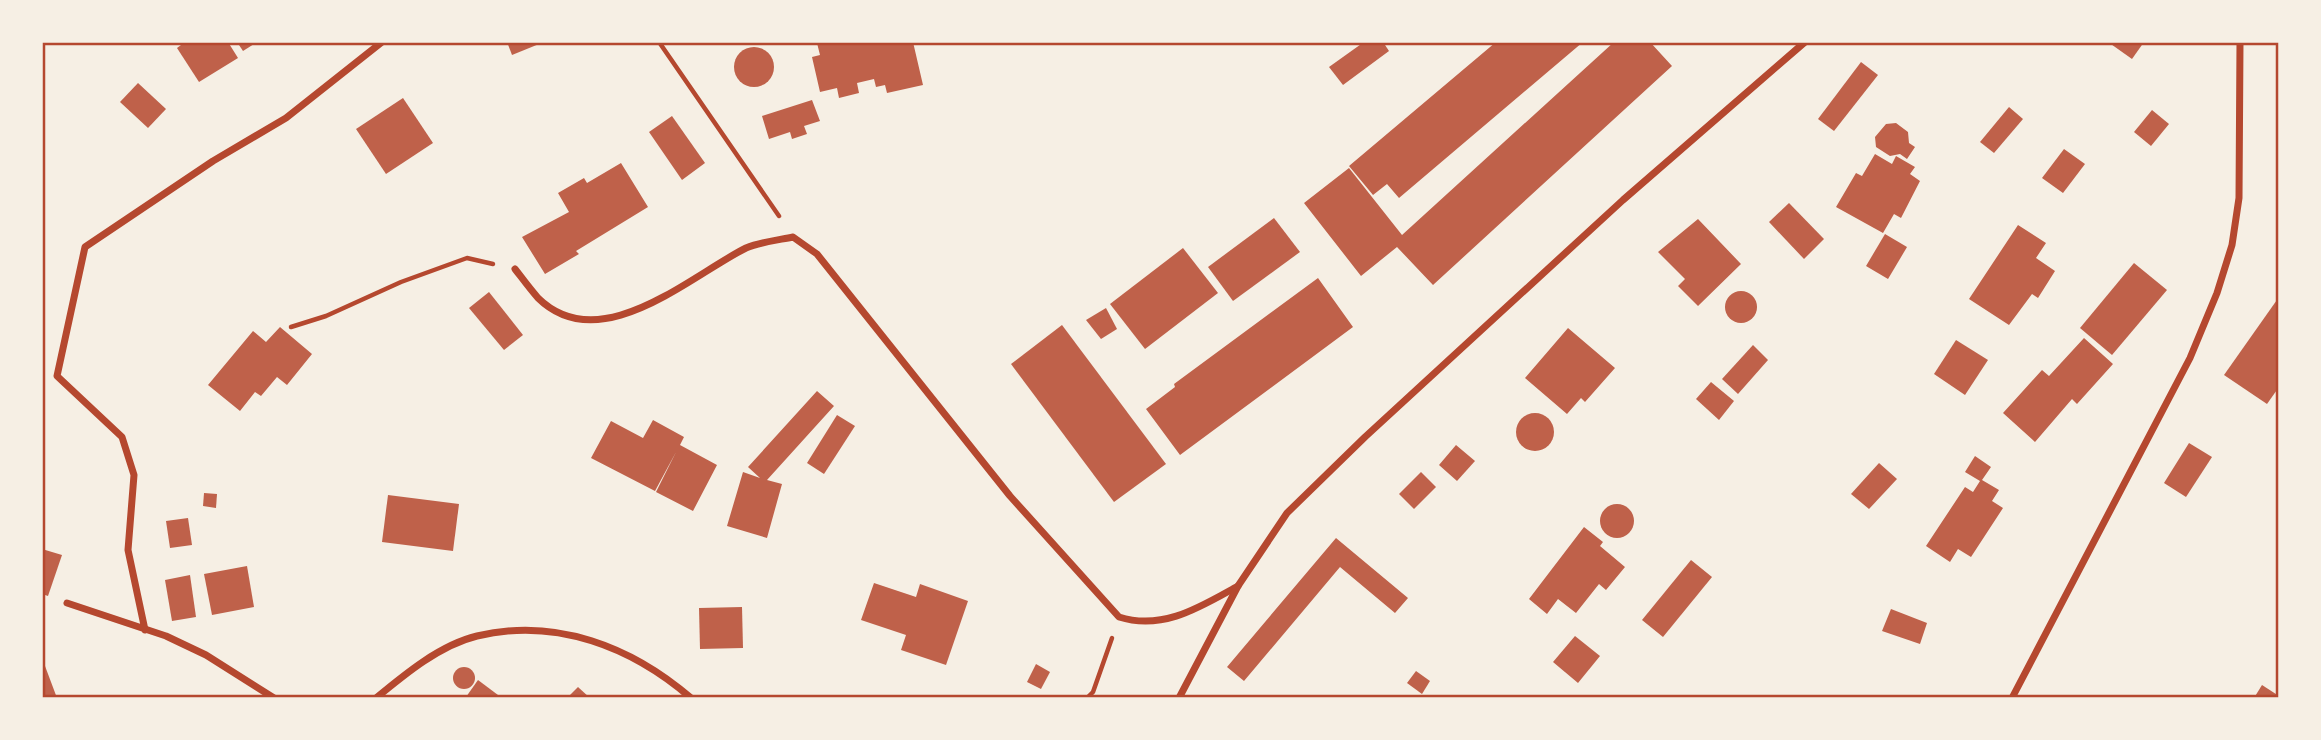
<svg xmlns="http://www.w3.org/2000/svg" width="2321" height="740" font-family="Ubuntu,sans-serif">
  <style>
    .building { fill: #bf614a }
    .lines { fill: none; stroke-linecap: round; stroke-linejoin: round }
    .path { stroke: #b5482f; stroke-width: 4.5 }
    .minor { stroke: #b5482f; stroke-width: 7 }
    .neatline { fill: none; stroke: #b5482f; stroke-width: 2.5 }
  </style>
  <rect width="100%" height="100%" fill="#f6efe4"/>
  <g class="building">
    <polygon points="185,42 228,42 238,58 199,82 177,48"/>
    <polygon points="237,42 257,42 243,51"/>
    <polygon points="507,42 544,42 512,55"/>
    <polygon points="892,42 913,42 923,85 887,93 885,85 876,87 874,79 857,83 859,93 839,98 837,88 820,92 812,57 820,55 817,43"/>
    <polygon points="1364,42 1383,42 1389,51 1343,85 1329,67"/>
    <polygon points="1496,42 1583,42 1399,198 1387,184 1373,195 1349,166"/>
    <polygon points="1614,42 1650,42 1672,66 1433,285 1397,247 1361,276 1304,203 1349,168 1402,235"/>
    <polygon points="2108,42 2144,42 2132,59"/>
    <circle cx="754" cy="67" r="20"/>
    <polygon points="1861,62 1878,75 1834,131 1818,119"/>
    <polygon points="138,83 166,109 148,128 120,102"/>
    <polygon points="403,98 433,143 386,174 356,129"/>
    <polygon points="812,100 820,121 804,126 807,134 792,139 790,132 769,139 762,116"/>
    <polygon points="2009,107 2023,119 1994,153 1980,142"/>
    <polygon points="2152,110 2169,124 2151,146 2134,132"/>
    <polygon points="672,116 705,163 682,180 649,132"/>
    <polygon points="1896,123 1908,132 1909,143 1915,147 1907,159 1900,154 1890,156 1876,147 1875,137 1886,124"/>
    <polygon points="2064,149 2085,164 2063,193 2042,178"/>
    <polygon points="1875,154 1892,164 1896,156 1915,167 1910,174 1920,181 1901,218 1894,214 1883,233 1836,207 1856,173 1862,176"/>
    <polygon points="621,163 648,207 576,251 579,254 545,274 522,237 569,212 558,193 584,178 587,183"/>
    <polygon points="1789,203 1824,239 1804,259 1769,222"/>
    <polygon points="1274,218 1300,252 1233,301 1208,267"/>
    <polygon points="1698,219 1741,264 1698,306 1678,286 1685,279 1658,252"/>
    <polygon points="2018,225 2046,243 2036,258 2055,271 2038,298 2032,294 2009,325 1969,299"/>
    <polygon points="1885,234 1907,247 1888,279 1866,266"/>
    <polygon points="1183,248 1218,293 1145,349 1110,304"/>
    <polygon points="2134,263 2167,290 2112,355 2080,328"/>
    <polygon points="1318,278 1353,327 1180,455 1146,409 1175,387 1174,384"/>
    <circle cx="1741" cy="307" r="16"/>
    <polygon points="489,292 523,335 504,350 469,308"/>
    <polygon points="2279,297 2279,387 2267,404 2224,375"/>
    <polygon points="1106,308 1117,329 1101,339 1086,320"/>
    <polygon points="1062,325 1166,464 1114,502 1011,364"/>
    <polygon points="280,327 312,354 287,385 277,377 261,396 255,392 240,411 208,385 253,331 266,342"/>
    <polygon points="1568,328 1615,368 1585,402 1581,398 1567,414 1525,378"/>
    <polygon points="2084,338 2113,364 2077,404 2072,399 2035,442 2003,413 2042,370 2049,376"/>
    <polygon points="1956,340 1988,360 1965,395 1934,374"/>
    <polygon points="1753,345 1768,360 1738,394 1722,379"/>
    <polygon points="1711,382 1734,401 1719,420 1696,399"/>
    <polygon points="817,391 834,406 767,480 782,484 767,538 727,526 743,472 760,478 748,467"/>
    <circle cx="1535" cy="432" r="19"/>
    <polygon points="837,415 855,426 824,474 807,463"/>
    <polygon points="653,420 684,437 680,445 717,465 693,511 656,492 676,452 655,491 591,458 611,421 643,438"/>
    <polygon points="2189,443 2212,457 2186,497 2164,483"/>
    <polygon points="1456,445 1475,461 1457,481 1439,465"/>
    <polygon points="1975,456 1991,467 1982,480 1999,490 1992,501 2003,508 1971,557 1958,549 1950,562 1926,546 1965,487 1973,492 1980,481 1965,472"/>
    <polygon points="1879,463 1897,479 1869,509 1851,494"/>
    <polygon points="1421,472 1436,487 1414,509 1399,494"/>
    <polygon points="204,493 217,494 216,508 203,506"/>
    <polygon points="388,495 459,504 453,551 382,542"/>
    <circle cx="1617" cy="521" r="17"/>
    <polygon points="188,518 192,545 170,548 166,521"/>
    <polygon points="1584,527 1603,542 1600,546 1625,567 1606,590 1599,584 1576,613 1558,599 1547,614 1529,599"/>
    <polygon points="1336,538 1408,598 1395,613 1340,567 1244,681 1227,667"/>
    <polygon points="42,549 62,555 48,596 42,594"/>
    <polygon points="1691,560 1712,577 1663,637 1642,620"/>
    <polygon points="247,566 254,607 212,615 204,574"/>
    <polygon points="190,575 196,617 172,621 165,580"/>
    <polygon points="874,583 916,597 920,584 968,601 946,665 901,650 906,635 861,620"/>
    <polygon points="742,607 743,648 700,649 699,608"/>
    <polygon points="1891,609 1927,623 1920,644 1882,631"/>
    <polygon points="1575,636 1600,656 1578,683 1553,662"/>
    <polygon points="42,658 57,698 42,698"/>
    <polygon points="1036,664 1050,672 1041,689 1027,682"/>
    <circle cx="464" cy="678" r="11"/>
    <polygon points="1416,671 1430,681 1422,694 1407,683"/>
    <polygon points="478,680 502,698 466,697"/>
    <polygon points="2262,685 2279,696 2279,698 2254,698"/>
    <polygon points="578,687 590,698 567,698"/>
  </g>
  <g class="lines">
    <g class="path">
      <polyline points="659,42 779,216"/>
      <polyline points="291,327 326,316 401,282 467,258 493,264"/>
      <polyline points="1087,698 1093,692 1112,638"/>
    </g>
    <g class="minor">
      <path d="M515,269C522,278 530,289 538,298C600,359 690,276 746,248C760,242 778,240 793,237L817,254L1010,496L1119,617C1163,631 1200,607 1238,586"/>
      <polyline points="67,603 166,636 206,655 274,698"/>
      <polyline points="145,630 128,550 134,475 122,437 57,376 85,247 213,161 286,118 382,42"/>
      <path d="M376,698C405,674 440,645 477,636C556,617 632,647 691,698"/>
      <polyline points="1179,698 1238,586 1287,513 1365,437 1623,200 1805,42"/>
      <polyline points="2012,698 2190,358 2217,293 2232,245 2239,198 2240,42"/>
    </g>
  </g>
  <rect width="2321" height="740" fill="none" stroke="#f6efe4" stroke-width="88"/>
  <rect x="44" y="44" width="2233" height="652" class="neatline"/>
</svg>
